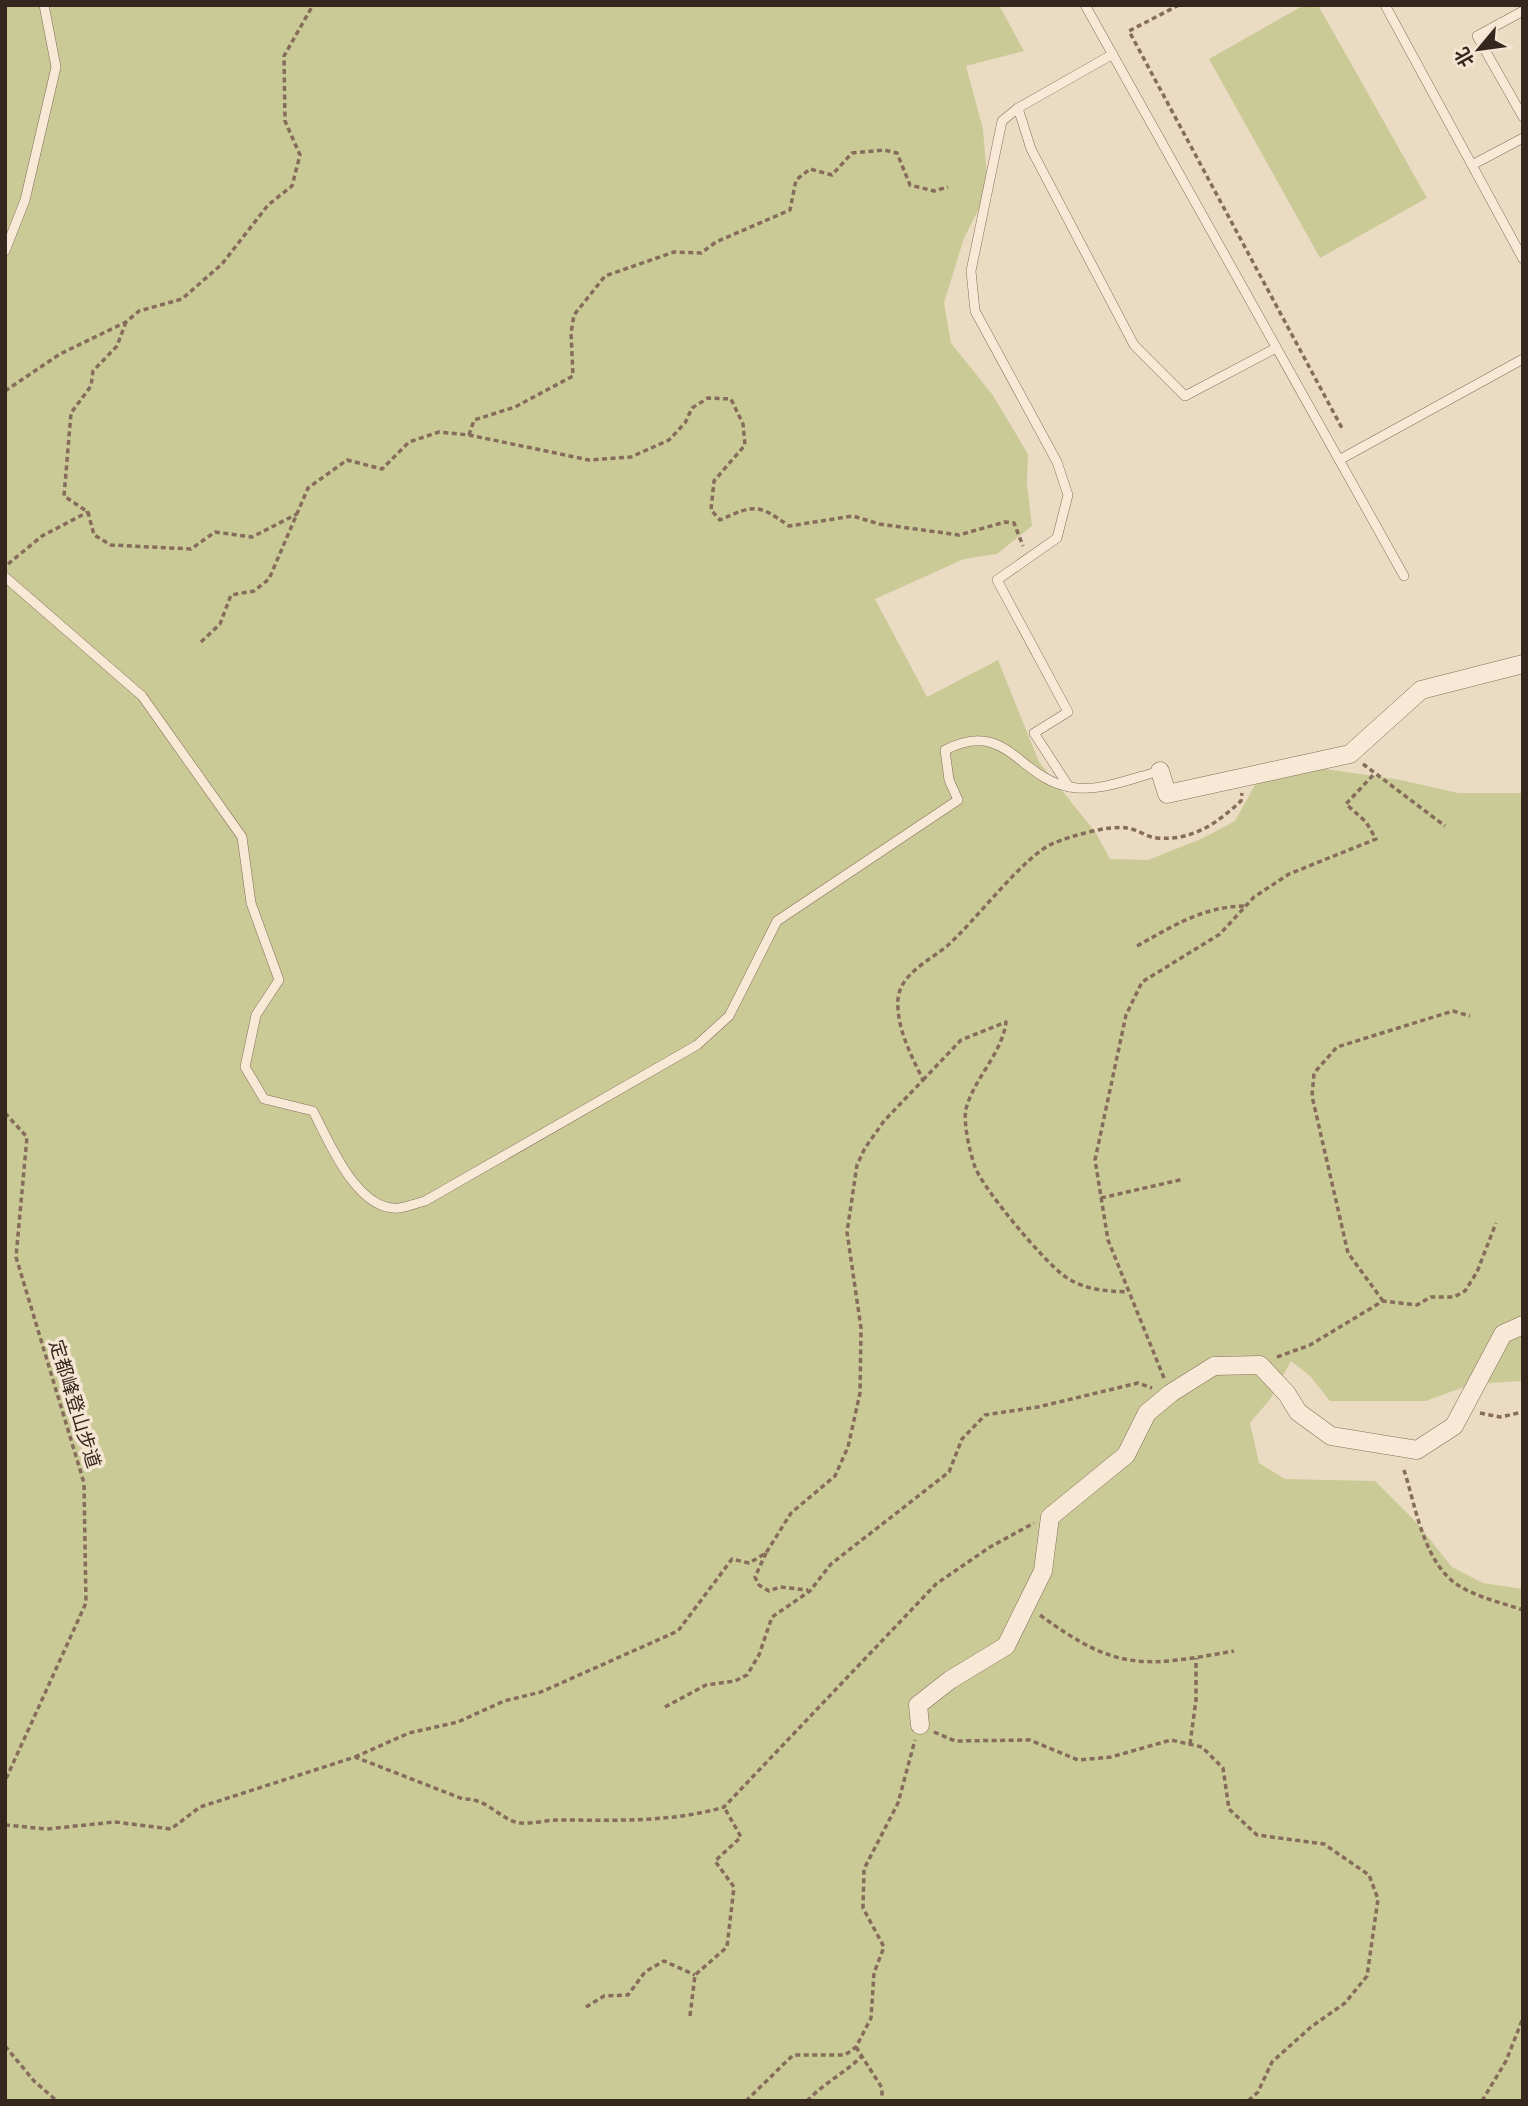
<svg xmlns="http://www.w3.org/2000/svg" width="1528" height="2106" font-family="Bitter,'Noto Sans SC',serif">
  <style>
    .green { fill: #caca97 }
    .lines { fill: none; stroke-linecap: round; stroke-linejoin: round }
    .lane-casing { stroke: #866c5a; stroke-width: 10 }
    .street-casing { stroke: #866c5a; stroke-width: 19 }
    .path { stroke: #866c5a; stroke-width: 3.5; stroke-dasharray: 5 3.5; stroke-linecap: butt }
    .lane { stroke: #f7e9d6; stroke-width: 9 }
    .street { stroke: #f7e9d6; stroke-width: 18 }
    .labels { text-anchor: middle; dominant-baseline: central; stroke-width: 7; stroke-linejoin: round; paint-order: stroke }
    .street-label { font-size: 19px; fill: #36271e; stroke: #f4e6d2 }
  </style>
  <rect width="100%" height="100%" fill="#ecdbc3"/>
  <g class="green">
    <polygon points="5,5 999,5 1024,51 966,66 983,129 988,191 964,238 944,303 951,343 992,394 1028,454 1027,484 1032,526 997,554 964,559 875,599 927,697 998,660 1039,762 1096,833 1110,859 1148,860 1201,839 1235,821 1262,772 1305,766 1401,780 1458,793 1523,793 1523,1381 1472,1384 1426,1401 1330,1401 1310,1376 1291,1361 1271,1398 1250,1423 1259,1463 1285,1479 1375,1481 1416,1522 1452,1567 1483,1583 1523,1589 1523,2101 5,2101"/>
    <polygon points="1304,5 1318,5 1427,198 1320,258 1209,59"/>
  </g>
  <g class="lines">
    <defs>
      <g id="lane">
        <polyline points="1085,5 1404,576"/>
        <polyline points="1385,5 1523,259"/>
        <polyline points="1523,11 1477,36 1523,117"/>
        <polyline points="1018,108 1031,149 1134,345 1185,396 1276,348"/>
        <polyline points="1472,165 1523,138"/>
        <polyline points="5,251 25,200 56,67 44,5"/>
        <polyline points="1339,460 1523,359"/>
        <path d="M5,577L142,696L242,837L251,903L279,980L256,1015L245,1067L264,1099L313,1111C329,1141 357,1212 399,1208C407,1207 417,1203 425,1201L697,1045L729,1016L777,921L958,800L949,780L945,750C1007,718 1018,778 1070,787C1098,793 1132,778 1160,771"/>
        <polyline points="1069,787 1034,733 1068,712 997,580 1057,538 1068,495 1057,462 975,311 971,271 1002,121 1018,108 1113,54"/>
      </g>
      <g id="street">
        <polyline points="1160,771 1167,794 1350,754 1421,690 1523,664"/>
        <polyline points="920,1725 918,1705 950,1680 1006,1646 1043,1571 1050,1517 1126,1455 1147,1413 1171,1393 1214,1366 1260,1365 1287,1394 1298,1412 1331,1436 1417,1450 1454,1426 1503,1334 1523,1325"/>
      </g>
    </defs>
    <use href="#lane" class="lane-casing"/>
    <use href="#street" class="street-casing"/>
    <g class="path">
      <polyline points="1179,5 1129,31 1343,430"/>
      <polyline points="126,322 117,346 93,371 91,386 71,413 64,496 88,512 94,535 111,545 191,549 215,532 252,537 297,514"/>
      <polyline points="5,391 60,354 126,322 139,311 182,299 222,264 268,205 292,186 300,155 285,121 284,56 313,5"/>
      <polyline points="469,435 474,420 515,407 573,376 571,333 574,315 605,276 674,252 701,253 716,242 790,210 796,180 810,169 832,175 852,153 884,150 897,153 910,185 934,191 948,187"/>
      <polyline points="8,564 42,536 88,512"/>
      <path d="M201,642L220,624L231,595L254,591L269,579L308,488L347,460L382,469L409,442L439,432L469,435L589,460L631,457L669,440L685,423L692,408L708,398L731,399L743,424L745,445L714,481L711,510L720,520C755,504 758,504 789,526L853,516L879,524L959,535L1005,522L1014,523L1023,546"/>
      <polyline points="1363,764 1445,826"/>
      <path d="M1137,946C1171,927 1204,906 1245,906"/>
      <path d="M923,1080L961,1040L1006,1022C1002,1054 974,1078 966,1109C963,1123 970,1153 975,1167C984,1190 1042,1259 1063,1275C1083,1290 1105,1291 1128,1292"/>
      <polyline points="5,1113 27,1137 16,1257 84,1483 86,1603 5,1781"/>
      <polyline points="1101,1198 1184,1179"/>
      <polyline points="1383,1301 1348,1253 1312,1096 1314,1073 1337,1047 1453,1011 1470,1016"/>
      <polyline points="1277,1357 1310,1345 1383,1301 1417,1305 1431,1297 1454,1297 1465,1291 1477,1272 1496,1223"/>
      <polyline points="1164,1378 1108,1240 1095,1160 1126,1015 1142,982 1220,934 1254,897 1289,874 1376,839 1366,822 1346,804 1375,773"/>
      <polyline points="1480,1413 1500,1417 1523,1412"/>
      <path d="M1404,1470C1416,1507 1424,1566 1461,1587C1480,1598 1502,1603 1523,1610"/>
      <polyline points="766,1553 755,1577 759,1585 769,1591 780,1587 808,1590"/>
      <path d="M1040,1615C1117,1672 1144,1667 1234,1651"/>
      <polyline points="665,1707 706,1685 735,1681 747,1675 759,1655 772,1617 810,1591 831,1564 949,1472 962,1439 985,1415 1038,1407 1138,1383 1152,1388"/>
      <polyline points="934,1732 955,1741 1030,1740 1078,1760 1111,1757 1171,1740 1202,1747 1223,1768 1229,1809 1257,1835 1324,1844 1369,1875 1378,1899 1367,1976 1345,2003 1311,2027 1272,2062 1258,2092 1248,2101"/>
      <polyline points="1190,1744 1196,1700 1196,1658"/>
      <path d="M355,1757L409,1733L458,1722L504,1701L541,1692L678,1631L732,1559L749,1563L766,1553L791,1513L835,1476L848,1447L860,1393L861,1328L847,1232L857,1165L865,1148L884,1121L923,1080C911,1055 896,1027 898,999C900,974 930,960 947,946C974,923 1025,854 1054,843C1071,836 1108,825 1127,828C1137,829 1146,837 1157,838C1192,841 1216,824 1241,801L1242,793"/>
      <path d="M5,1825L47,1829L115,1822L171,1829L200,1807L355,1757L463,1799C489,1798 500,1821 521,1823C533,1824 546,1820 558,1820C614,1820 670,1823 724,1807L936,1584L990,1547L1034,1523"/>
      <polyline points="586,2007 604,1996 628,1995 645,1972 664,1961 695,1975"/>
      <polyline points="690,2016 695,1975 727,1947 734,1887 715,1861 741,1837 724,1807"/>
      <polyline points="5,2046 34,2081 57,2101"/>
      <polyline points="856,2047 882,2088 882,2101"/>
      <polyline points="746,2101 793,2055 845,2055 856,2047 871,2018 874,1973 884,1947 863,1908 864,1869 898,1803 915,1740"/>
      <path d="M807,2101C824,2083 845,2073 862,2056"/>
      <polyline points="1482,2101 1506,2061 1523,2018"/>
    </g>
    <use href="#lane" class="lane"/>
    <use href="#street" class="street"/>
  </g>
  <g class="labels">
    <g class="street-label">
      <text transform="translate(75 1404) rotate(73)">定都峰登山步道</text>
    </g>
  </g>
  <rect width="1528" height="2106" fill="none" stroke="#36271e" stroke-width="14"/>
  <g transform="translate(1479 49) rotate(241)" stroke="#f4e6d2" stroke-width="5" paint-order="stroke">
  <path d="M0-5L12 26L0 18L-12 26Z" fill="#36271e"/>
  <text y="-10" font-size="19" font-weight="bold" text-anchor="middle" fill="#36271e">北</text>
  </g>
</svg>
